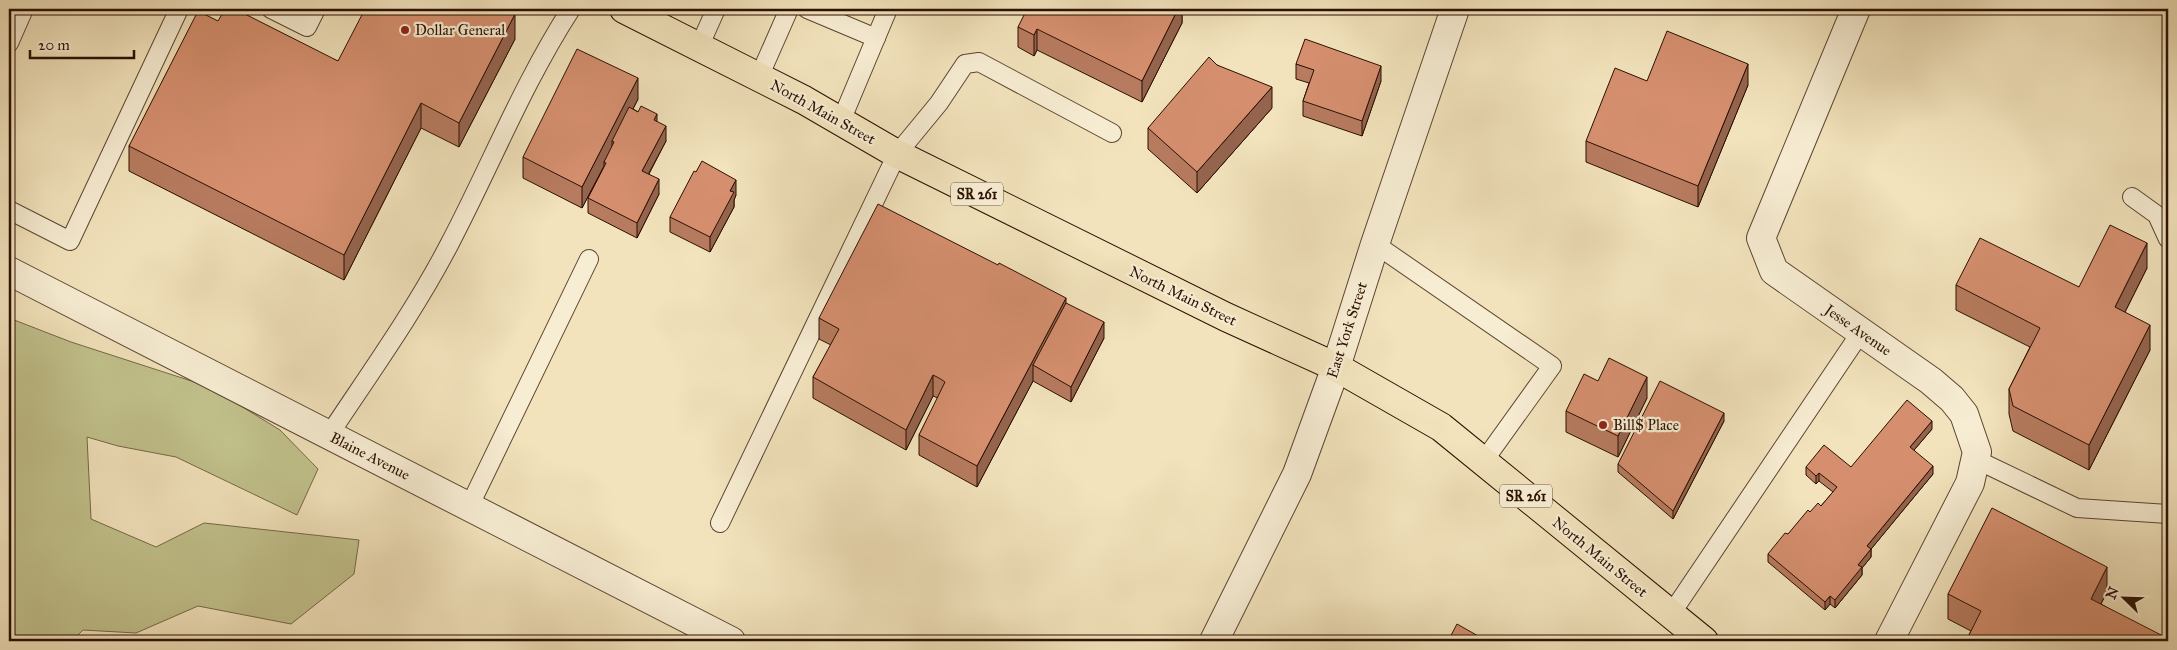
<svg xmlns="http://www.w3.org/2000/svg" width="2177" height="650" font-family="'IM FELL Great Primer',serif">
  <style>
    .green { fill: #c1c18c; stroke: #766846 }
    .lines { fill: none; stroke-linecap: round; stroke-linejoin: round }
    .lane-casing { stroke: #5d4430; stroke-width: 20 }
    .street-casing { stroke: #5d4430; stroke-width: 30 }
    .primary-casing { stroke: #2b0f01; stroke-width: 30 }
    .lane { stroke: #f7edd3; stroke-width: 18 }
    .street { stroke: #f7edd3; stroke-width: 28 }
    .primary { stroke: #f2e3bc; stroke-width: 28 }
    .wall { fill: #b77b5f; stroke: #2b0f01 }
    .shaded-wall { fill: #95644e; stroke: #2b0f01 }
    .building { fill: #d58f6f; stroke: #2b0f01 }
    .poi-dot { fill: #8f2418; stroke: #f7edd3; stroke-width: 2 }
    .labels { text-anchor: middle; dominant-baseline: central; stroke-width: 4.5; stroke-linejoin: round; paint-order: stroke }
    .shield { fill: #f7edd3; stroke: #685240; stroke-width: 1 }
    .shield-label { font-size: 14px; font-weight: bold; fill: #2b0f01 }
    .poi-label { font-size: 15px; fill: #2b0f01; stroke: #f7edd3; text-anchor: start }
    .street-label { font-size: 15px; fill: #2b0f01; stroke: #f7edd3 }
  </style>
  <rect width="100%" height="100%" fill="#f2e3bc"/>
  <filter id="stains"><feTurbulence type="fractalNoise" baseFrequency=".004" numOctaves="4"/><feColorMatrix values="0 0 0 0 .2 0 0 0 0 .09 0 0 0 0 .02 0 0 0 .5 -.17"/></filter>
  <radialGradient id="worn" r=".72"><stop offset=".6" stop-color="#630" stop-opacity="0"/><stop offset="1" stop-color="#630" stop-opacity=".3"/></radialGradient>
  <polygon class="green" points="9,318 71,342 210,387 280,430 318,469 297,515 176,457 118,446 87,437 91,519 156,547 204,523 359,540 354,574 291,624 198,606 136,633 83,630 72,641 9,641"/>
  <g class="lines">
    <defs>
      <g id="lane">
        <polyline points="271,9 307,27 316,9"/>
        <polyline points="807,9 876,38"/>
        <polyline points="9,43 24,9"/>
        <polyline points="699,47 716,9"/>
        <polyline points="759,77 789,9"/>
        <polyline points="841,121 888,9"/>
        <polyline points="2132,197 2157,215 2168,239"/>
        <polyline points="9,210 70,241 179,9"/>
        <polyline points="1375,244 1552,366 1483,462"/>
        <path d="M329,435C370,373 414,312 449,245C490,167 523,83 571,9"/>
        <polyline points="1975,459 2077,508 2168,514"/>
        <polyline points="469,507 589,259"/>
        <polyline points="720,523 897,154 939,103 965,64 979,62 1112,133"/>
        <polyline points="1671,614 1861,332"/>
      </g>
      <g id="street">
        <polyline points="1856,9 1761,238 1774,271 1931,381 1952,399 1964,414 1977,452 1970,483 1889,641"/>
        <polyline points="9,271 731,641"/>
        <polyline points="1214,641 1297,474 1336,367 1375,244 1455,9"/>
      </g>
      <polyline id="primary" points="624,9 804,100 897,154 1226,317 1336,367 1441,427 1704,641"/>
    </defs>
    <use href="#lane" class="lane-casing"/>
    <use href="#street" class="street-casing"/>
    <use href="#primary" class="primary-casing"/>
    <use href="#lane" class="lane"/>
    <use href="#street" class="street"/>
    <use href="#primary" class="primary"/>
  </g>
  <g class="wall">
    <polygon points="1182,9 1182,23 1142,102 1037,50 1034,56 1018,47 1018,27"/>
    <polygon points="218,21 338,61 515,39 459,147 421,128 344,280 129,171 129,146"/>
    <polygon points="1296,64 1381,81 1362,136 1303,116 1303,101 1309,83 1296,79"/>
    <polygon points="1217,65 1272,108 1197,193 1148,149 1148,128"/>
    <polygon points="1647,81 1748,85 1698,207 1586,162 1586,141"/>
    <polygon points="638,99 633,109 657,122 666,141 649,174 659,194 637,238 588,213 588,198 604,167 604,166 582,208 523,178 523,157"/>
    <polygon points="736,195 734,200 734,207 710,252 670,232 670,217"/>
    <polygon points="2147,268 2125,312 2150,350 2089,470 2013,431 2009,414 2009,389 2030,347 1956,310 1956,285 2079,287"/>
    <polygon points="1066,303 1104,338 1071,402 1033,381 977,487 919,455 919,435 938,398 933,396 906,450 813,398 813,377 831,345 819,339 819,318"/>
    <polygon points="1598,381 1647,398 1618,457 1566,432 1566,411"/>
    <polygon points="1724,421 1673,519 1618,472 1618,464"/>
    <polygon points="1932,429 1914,450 1933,474 1871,549 1871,557 1862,568 1862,575 1835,608 1830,604 1825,610 1768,562 1768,554 1810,512 1821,506 1833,492 1819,481 1816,484 1806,475 1806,467 1851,467"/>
    <polygon points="2107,592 2101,604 2163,641 1969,641 1969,635 1971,631 1948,619 1948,594"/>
  </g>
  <g class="shaded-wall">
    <polygon points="1178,9 1182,9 1182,23 1142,102 1142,81"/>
    <polygon points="515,14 515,39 459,147 459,123"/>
    <polygon points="1037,29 1037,50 1034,56 1034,35"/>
    <polygon points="1748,64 1748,85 1698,207 1698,186"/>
    <polygon points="1381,66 1381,81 1362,136 1362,121"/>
    <polygon points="638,78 638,99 614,146 614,142 612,141 612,150 604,162 604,166 582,208 582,187"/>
    <polygon points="1272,87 1272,108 1197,193 1197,172"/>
    <polygon points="421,103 421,128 344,280 344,255"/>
    <polygon points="657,114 657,129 654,120"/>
    <polygon points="666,126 666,141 642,186 642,171"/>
    <polygon points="659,179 659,194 637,238 637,223"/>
    <polygon points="736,180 736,195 734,200 734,207 710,252 710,237 730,191"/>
    <polygon points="2147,243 2147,268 2115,332 2115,307"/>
    <polygon points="1066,298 1066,318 1033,365 1033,381 977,487 977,466"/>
    <polygon points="1104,322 1104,338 1071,402 1071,387"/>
    <polygon points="2150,325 2150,350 2089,470 2089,445"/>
    <polygon points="933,375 933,396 906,450 906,430"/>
    <polygon points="1647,377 1647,398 1618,457 1618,436"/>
    <polygon points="1724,413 1724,421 1673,519 1673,511"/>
    <polygon points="1932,421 1932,429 1910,455 1910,447"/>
    <polygon points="1933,466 1933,474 1867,554 1867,546"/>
    <polygon points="1819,473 1819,481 1816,484 1816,476"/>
    <polygon points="1871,549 1871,557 1862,568 1862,575 1835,608 1835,600 1858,565"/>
    <polygon points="2107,567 2107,592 2091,623 2091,599"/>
    <polygon points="1830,596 1830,604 1825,610 1825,602"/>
  </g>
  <g class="building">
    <polygon points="225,9 235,9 338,61 365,9 505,9 515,14 459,123 421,103 344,255 129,146 198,11 218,21"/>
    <polygon points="1027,9 1178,9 1142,81 1037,29 1034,35 1018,27"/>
    <polygon points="1667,31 1748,64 1698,186 1586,141 1615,68 1647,81"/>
    <polygon points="1305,39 1381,66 1362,121 1303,101 1314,70 1296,64"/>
    <polygon points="577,49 638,78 582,187 523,157"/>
    <polygon points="1209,57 1217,65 1272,87 1197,172 1148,128"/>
    <polygon points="641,106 657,114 654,120 666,126 642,171 659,179 637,223 588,198 606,163 604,162 614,142 612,141 629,107 638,112"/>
    <polygon points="702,161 736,180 730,191 734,192 710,237 670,217 694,171 696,172"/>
    <polygon points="878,204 998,265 999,263 1066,298 977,466 919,435 945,382 939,378 933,375 906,430 813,377 839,329 819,318"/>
    <polygon points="2110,225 2147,243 2115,307 2150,325 2089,445 2013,406 2009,389 2040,328 1956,285 1980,238 2079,287"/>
    <polygon points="1066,303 1104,322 1071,387 1033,365"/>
    <polygon points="1609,358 1647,377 1618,436 1566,411 1584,374 1598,381"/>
    <polygon points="1660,381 1724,413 1673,511 1618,464"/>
    <polygon points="1907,400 1932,421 1910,447 1933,466 1867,546 1871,549 1858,565 1862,567 1835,600 1830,596 1825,602 1768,554 1785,533 1788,534 1808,510 1810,512 1818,503 1821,506 1837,487 1819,473 1816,476 1806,467 1824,445 1851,467"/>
    <polygon points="1992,508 2107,567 2091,599 2163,636 2160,641 1977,641 1969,635 1981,611 1948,594"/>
    <polygon points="1457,624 1487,641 1448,641"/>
    <polygon points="1600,637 1605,641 1597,641"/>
  </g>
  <g class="poi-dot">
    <circle cx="405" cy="30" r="5"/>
    <circle cx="1603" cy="425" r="5"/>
  </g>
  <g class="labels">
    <g class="shield">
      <rect x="951" y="182.5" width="52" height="23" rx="4"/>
      <rect x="1500" y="484.5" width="52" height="23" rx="4"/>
    </g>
    <g class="shield-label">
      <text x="977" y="194">SR 261</text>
      <text x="1526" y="496">SR 261</text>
    </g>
    <g class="poi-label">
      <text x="415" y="30">Dollar General</text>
      <text x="1613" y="425">Bill$ Place</text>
    </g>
    <g class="street-label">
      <text transform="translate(823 112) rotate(29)">North Main Street</text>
      <text transform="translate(1183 296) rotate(26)">North Main Street</text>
      <text transform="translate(1347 330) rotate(-72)">East York Street</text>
      <text transform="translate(1858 330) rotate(35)">Jesse Avenue</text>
      <text transform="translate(370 456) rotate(27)">Blaine Avenue</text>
      <text transform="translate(1600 557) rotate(39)">North Main Street</text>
    </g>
  </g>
  <rect width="2177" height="650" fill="none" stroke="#f2e3bc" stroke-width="30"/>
  <rect x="10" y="10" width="2157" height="630" fill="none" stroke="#2b0f01" stroke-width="2.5"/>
  <rect x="15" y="15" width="2147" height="620" fill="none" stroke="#2b0f01"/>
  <g transform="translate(2124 598) rotate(293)" stroke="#f7edd3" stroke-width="4" paint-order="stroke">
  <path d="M0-4L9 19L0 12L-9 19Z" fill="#2b0f01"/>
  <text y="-8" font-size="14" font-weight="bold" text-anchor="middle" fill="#2b0f01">N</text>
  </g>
  <path d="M30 50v8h104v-8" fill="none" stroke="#2b0f01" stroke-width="2.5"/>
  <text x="38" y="50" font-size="15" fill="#2b0f01" stroke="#f7edd3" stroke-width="4" paint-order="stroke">20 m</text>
  <rect width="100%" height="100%" filter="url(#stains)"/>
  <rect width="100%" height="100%" fill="url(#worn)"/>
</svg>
